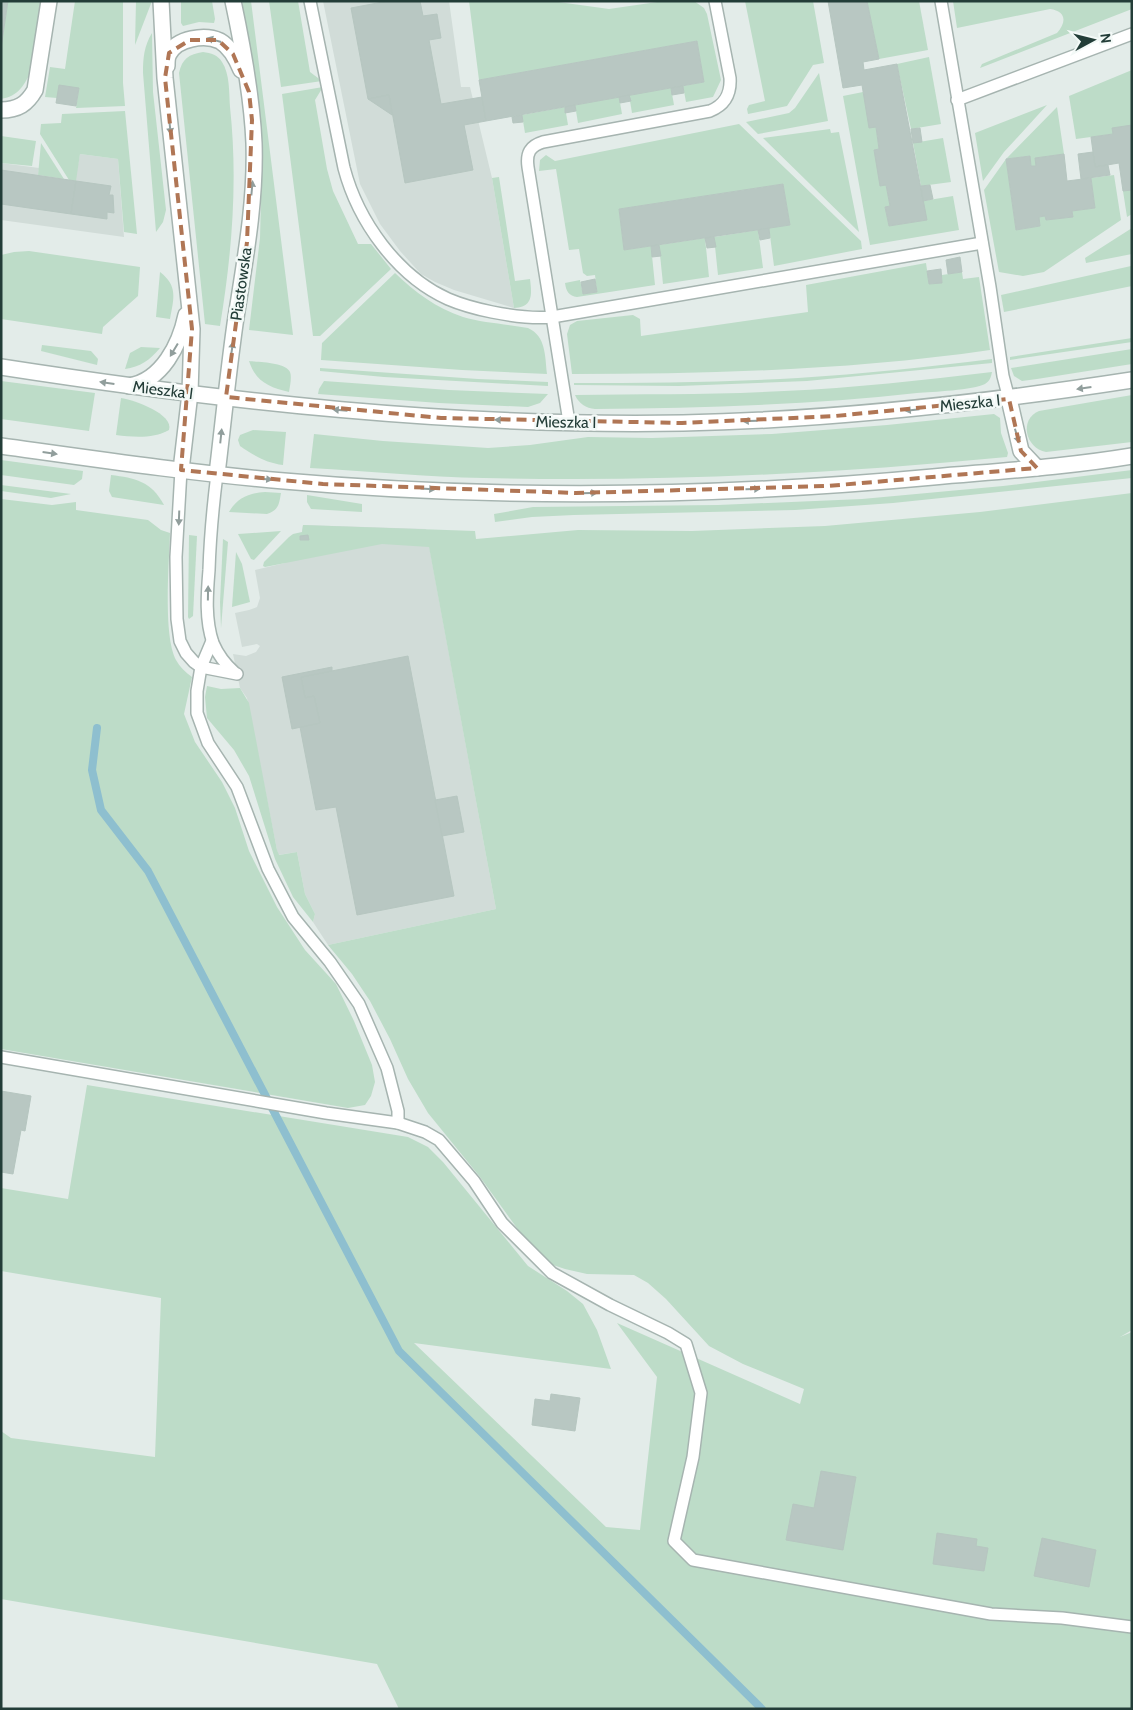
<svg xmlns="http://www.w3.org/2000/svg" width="1133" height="1710" font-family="Cabin,sans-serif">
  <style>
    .built { fill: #d1dcd8 }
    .green { fill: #bddcc8 }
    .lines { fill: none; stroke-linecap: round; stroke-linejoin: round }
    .stream { stroke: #8ebfcf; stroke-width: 8 }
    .building { fill: #b8c7c2; stroke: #b6c6c0 }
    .service-casing { stroke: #a6b4b0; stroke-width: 14 }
    .minor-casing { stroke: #a6b4b0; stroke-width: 18 }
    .tertiary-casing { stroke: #a6b4b0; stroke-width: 18 }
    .service { stroke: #fff; stroke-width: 11 }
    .minor { stroke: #fff; stroke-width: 15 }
    .tertiary { stroke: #fff; stroke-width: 15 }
    .oneway { fill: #919e9c }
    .marked { fill: none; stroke: #b07655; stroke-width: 4; stroke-dasharray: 10 6; stroke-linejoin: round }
    .labels { text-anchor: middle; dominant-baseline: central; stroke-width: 5; stroke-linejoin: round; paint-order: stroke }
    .street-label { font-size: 16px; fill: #233d38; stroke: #f3f9f7 }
  </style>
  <rect width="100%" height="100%" fill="#e3ece9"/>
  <g class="built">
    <polygon points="323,1 449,1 461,87 470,87 492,178 514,308 454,290 435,282 421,274 400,251 380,224 360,184"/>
    <polygon points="80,154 118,159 124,237 1,220 1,163 39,168 38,175 75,181"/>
    <polygon points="303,525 426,529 496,909 328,945 313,922 315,914 305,894 297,852 278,855 247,698 240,688 233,654 246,656 256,652 260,646 257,644 242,647 235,613 249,610 257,607 260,598 255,570 285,563 302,532"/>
  </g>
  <g class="green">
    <path d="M8,1H41L32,69C25,84 19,96 1,99V48Z"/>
    <polygon points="75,1 123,1 123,83 125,106 76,108 79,88 57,98 45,97 50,67 65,69"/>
    <polygon points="136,1 152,1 135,45"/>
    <polygon points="181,1 212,1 215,19 214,23 199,22 183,26 181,23"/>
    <polygon points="242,1 251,1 293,335 249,330 260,238 262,160 258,102"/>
    <polygon points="269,1 298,1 310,72 322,81 281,87"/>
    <polygon points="469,1 551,1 609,9 664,1 694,1 704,8 707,14 721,80 713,97 686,102 683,86 704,82 697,41 479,80"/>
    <polygon points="745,1 813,1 824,63 813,65 787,106 748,114 747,109 749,105 765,101"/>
    <polygon points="867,1 919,1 928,50 879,59"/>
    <path d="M953,1H1132V9L980,68L982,64L1057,33C1067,22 1066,11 1050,9L957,28Z"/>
    <path d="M152,33L153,92L166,210L163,222L156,232L143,73C143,58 144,46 152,33Z"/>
    <path d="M203,52C211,53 218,55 222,62C230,74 229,93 230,107C238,181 232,253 220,326L205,324L179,73C182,59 189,54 203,52Z"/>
    <polygon points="929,57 941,124 911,129 897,64"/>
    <polygon points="1132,70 1132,125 1113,134 1076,139 1069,96"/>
    <polygon points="819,73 828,121 758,134 746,122 789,113 795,108"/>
    <polygon points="323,87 315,100 327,169 333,191 358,244 371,244 391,269 320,336 313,336 282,94"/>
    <polygon points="671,88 674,105 632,113 629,95"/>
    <polygon points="863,92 876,127 879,149 874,150 886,185 890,206 885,207 889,226 926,220 923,201 953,196 959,230 870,245 843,96"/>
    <polygon points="619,97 622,114 578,123 575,105"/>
    <polygon points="1047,105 1004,152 983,181 975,133"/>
    <polygon points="565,107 568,125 525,133 522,115"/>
    <polygon points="1057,107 1064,154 1036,158 1036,166 1031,166 1029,156 1006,159 1016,230 1040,226 1039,217 1045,216 1046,220 1073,217 1072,211 1095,208 1091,178 1114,175 1121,220 1044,272 1023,276 999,272 984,190 1006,159"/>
    <polygon points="125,111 137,234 124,232 118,159 80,154 76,181 69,180 40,134 41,124 61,123 62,114"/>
    <path d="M739,124L861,241L862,249L774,266L769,228L790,225L783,184L619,209L624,250L651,246L655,285L577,297C569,296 566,291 565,283L580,280L583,294L597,292L595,275L587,276L583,273L579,249L569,250L556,169L539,171L540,160L546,155L555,161Z"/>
    <polygon points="830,129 831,133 839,132 859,232 763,138"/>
    <polygon points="1,136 36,141 32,166 1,163"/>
    <polygon points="943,138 951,182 921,186 913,143"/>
    <polygon points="41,143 64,179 38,175"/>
    <path d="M499,177L515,281L530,279C532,295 533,307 514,308L492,178Z"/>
    <polygon points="1132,190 1132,214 1127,217 1123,191"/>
    <polygon points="1132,228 1132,254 1086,263 1085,258"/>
    <polygon points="758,230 763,268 718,275 714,237"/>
    <polygon points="705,238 709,277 663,284 659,245"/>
    <polygon points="29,251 140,267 138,296 103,327 102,334 1,319 1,255 14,252"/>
    <path d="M926,263L929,284L942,283V275L962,272L963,279L979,277L990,350C852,370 712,374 572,374L567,334L570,325L577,321L633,315L640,319L641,336L808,312L806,285Z"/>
    <polygon points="1131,266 1132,286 1004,312 1001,295"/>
    <path d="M160,272C178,286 174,298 170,319L156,317Z"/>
    <path d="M395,273C415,292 436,308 463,317C483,323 507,324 528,328C546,336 545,356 547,374L462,370L321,360L322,343Z"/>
    <polygon points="1132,338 1132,342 1010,360 1010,357"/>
    <polygon points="42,345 91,351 98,359 97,365 41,351"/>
    <path d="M141,347L160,348C150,360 140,367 125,369L130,353Z"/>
    <polygon points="1132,349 1132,364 1037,379 1022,381 1014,376 1011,368"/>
    <path d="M992,359V363L807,381L679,386L574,385V383C649,383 724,382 798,378C863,374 927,367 992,359Z"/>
    <path d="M249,361C258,362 286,362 290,372C292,377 290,386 289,392C269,387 256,382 249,361Z"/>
    <polygon points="320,368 478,379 548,382 548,386 384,377 320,371"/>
    <path d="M992,372C991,377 990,381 985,384C974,390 932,392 917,393C810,405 702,408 595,409C586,408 579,404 575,395C645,394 715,395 784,391C854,388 923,380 992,372Z"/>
    <polygon points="1,381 95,393 89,431 1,419"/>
    <polygon points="324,381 449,390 548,394 540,403 528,407 439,403 318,394 319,389"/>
    <path d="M1132,395V442L1046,452C1025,448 1019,419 1039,411Z"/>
    <path d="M121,398C134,400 174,414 169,430C153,439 133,437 116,435Z"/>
    <path d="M994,414L1000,418L1001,433L1008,453L1007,457C833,474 659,482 484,478C426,477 368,471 310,468L314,434L383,441L488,448L530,445L588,437L652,438L772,434L887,425Z"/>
    <path d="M253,430L286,432L283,465C266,463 253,455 240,446L238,440L240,435Z"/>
    <polygon points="1,460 83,471 82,479 74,485 1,475"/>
    <polygon points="1132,470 1132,478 893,503 795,510 574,515 532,517 495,522 494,514 533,507 718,505 862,499 1003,486"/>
    <path d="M111,475C135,478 151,481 164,505L112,497L109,491Z"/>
    <polygon points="1,485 71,494 51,498 1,491"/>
    <path d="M265,492L281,493C279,504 279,510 267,514L229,512C237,498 249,493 265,492Z"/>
    <polygon points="1132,493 1132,1330 1120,1337 1132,1332 1132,1709 399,1709 377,1664 1,1599 1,1431 11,1438 155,1457 161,1298 1,1271 1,1188 68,1199 87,1085 408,1137 428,1147 443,1162 528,1266 567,1291 583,1304 597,1330 611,1369 414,1343 606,1527 640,1530 657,1377 617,1323 800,1404 804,1389 743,1364 709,1346 666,1299 648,1283 634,1275 587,1274 565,1269 553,1265 522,1235 480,1177 428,1113 408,1079 390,1039 370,1001 352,974 328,945 496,909 429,547 382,544 265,567 263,566 264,562 289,537 293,534 302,532 303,525 475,531 476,539 578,530 692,531 825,526 980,512"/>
    <polygon points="307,495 362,504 362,512 311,509 307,502"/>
    <path d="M1,499L52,505L76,502V510L148,520L161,530L170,533C169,564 163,635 176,660C180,667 185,672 192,677L184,714L195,742L222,782L235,808L249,851L277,907L305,950L336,984L354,1021L372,1065L375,1082L371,1096L365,1105L348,1108L1,1049Z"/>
    <polygon points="281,531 254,560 251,559 238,534"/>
    <polygon points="189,535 197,536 193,616 189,619 188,617"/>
    <polygon points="223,539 228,542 221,628 220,602"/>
    <polygon points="236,552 242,564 250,602 232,607"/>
    <polygon points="207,686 221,689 240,688 249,703 277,850 279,855 297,852 305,894 315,914 313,922 293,897 275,859 249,776 234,750 207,718 205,697"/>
  </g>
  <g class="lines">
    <polyline class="stream" points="97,728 92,770 101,810 148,871 399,1351 762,1709"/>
  </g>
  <g class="building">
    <polygon points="1,1 8,1 1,48"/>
    <polygon points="388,1 420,1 423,16 437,14 441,38 429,40 441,104 482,97 486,121 464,125 473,170 405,183 389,95 368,99 351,8"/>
    <polygon points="828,1 867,1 879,59 863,62 864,70 897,64 927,220 889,226 885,207 890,206 886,185 880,186 874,150 879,149 876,127 869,128 862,85 843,88"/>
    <polygon points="697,41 704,82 486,121 479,80"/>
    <polygon points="59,85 79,88 76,106 56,103"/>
    <polygon points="683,86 684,93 672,95 671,88"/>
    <polygon points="389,95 392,115 368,99"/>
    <polygon points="629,95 631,101 620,103 619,97"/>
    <polygon points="575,105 576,111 565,113 565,107"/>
    <polygon points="522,115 523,122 513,123 512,117"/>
    <polygon points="1132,125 1132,190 1123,191 1119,163 1095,167 1091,137 1113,134 1112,128"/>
    <polygon points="920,128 922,142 913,143 911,129"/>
    <polygon points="1093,152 1095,167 1108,165 1110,175 1081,179 1078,154"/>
    <polygon points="1064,154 1067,181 1091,178 1095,208 1072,211 1073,217 1046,220 1045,216 1039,217 1040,226 1016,230 1006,159 1030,156 1031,166 1036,166 1035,158"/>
    <polygon points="1,170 76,181 71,214 1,204"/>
    <polygon points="76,181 111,186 109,195 113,195 114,213 107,212 107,219 71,214"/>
    <polygon points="783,184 790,225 624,250 619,209"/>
    <polygon points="930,185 933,199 923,201 921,186"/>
    <polygon points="769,228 770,238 760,240 758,230"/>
    <polygon points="714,237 716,247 707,248 705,238"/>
    <polygon points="659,245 661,256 652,257 651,246"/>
    <polygon points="960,257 962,272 948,274 946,260"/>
    <polygon points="941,269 942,283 929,284 927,271"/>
    <polygon points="595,279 597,292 583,294 581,282"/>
    <polygon points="308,535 309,540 300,540 300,536"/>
    <polygon points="408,656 454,896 357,915 336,807 316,810 300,727 320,723 314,696 305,698 301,677"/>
    <polygon points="332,667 332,671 301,677 305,698 314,696 320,723 292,729 282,677"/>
    <polygon points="457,796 464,832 442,836 435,800"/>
    <polygon points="1,1091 31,1096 25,1131 21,1130 13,1174 1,1172"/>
    <polygon points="551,1394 580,1398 575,1431 532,1425 535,1399 550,1401"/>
    <polygon points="821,1471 856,1477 843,1550 786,1540 793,1504 814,1508"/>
    <polygon points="937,1533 977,1539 976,1546 988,1548 984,1571 933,1564"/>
    <polygon points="1042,1538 1096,1550 1089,1587 1034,1576"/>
  </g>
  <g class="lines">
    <defs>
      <g id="service">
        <path d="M310,1L344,168C358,221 397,276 448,299C462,305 477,309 492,312C512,316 532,319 552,317L982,243"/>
        <polyline points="941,1 990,287 1003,376 1009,399"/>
        <polyline points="957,100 1132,34"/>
        <path d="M569,422L528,167C526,153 530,146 543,142L710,111C725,105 731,94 730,78L715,1"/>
        <polyline points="181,470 176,557 177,619 180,641 186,653 194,662 201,667 237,674"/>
        <path d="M217,474C213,506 210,538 209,570C207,594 205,620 213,643C218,655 225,664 235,673"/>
        <polyline points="212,641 201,667 197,691 197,713 208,743 237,787 268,869 293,917 330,962 359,1004 387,1068 398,1111 398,1123"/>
        <polyline points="1,1057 326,1113 398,1123 425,1132 439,1140 474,1181 502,1223 552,1273 610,1305 668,1333 686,1344 701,1393 693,1457 674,1541 693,1560 991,1614 1062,1618 1132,1627"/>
      </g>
      <g id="minor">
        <polyline points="161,1 165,78 192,329 190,393 181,470"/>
        <path d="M167,66C167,62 167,57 169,54C177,38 205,34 220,41C230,47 237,60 241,70"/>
        <path d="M1,110C18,110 27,104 35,90L49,1"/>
        <path d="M129,386C162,381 180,344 186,315"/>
        <path d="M217,474C223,424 228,374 235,324C244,265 256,204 254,143C252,96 243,48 233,1"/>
      </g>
      <g id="tertiary">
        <path d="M1,367C227,402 455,427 683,423C834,420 983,403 1132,380"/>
        <polyline points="1009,399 1021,451 1037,468"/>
        <path d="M1,446C95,459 190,473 284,481C500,500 718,497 933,477C1000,471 1066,467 1132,456"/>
      </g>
    </defs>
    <use href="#service" class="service-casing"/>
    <use href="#minor" class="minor-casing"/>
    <use href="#tertiary" class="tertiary-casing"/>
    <use href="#service" class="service"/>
    <use href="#minor" class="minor"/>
    <use href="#tertiary" class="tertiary"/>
  </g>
  <defs><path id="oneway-solid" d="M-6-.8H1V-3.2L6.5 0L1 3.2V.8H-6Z" transform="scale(1.25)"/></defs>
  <g class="oneway">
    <use href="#oneway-solid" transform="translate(214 40) rotate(-164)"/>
    <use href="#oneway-solid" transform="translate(170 127) rotate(84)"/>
    <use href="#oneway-solid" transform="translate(252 188) rotate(-85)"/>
    <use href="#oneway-solid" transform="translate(232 349) rotate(-82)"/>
    <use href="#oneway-solid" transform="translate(174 350) rotate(121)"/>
    <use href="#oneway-solid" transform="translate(107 383) rotate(-172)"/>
    <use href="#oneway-solid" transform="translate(1084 388) rotate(172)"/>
    <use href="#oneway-solid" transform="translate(340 410) rotate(-175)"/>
    <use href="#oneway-solid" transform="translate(912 410) rotate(174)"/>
    <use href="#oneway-solid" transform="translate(502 420) rotate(-178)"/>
    <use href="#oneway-solid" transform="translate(750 421) rotate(178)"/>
    <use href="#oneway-solid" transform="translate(221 436) rotate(-84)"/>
    <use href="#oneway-solid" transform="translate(1017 436) rotate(74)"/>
    <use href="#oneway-solid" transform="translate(50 453) rotate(8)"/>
    <use href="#oneway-solid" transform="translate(265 479) rotate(6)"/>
    <use href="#oneway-solid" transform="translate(428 489) rotate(3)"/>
    <use href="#oneway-solid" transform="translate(753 489) rotate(-2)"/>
    <use href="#oneway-solid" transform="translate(590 493) rotate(-1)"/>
    <use href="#oneway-solid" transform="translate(179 518) rotate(92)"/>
    <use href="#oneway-solid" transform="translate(208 593) rotate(-89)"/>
  </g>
  <path class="marked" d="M190,40H218L233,54L249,92L252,120L247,242L226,397L441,418L682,423L835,416L1009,399L1021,451L1037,468L827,486L576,493L323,484L181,470L192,329L165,78L169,53Z"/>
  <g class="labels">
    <g class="street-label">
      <text transform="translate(241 284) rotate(-82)">Piastowska</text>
      <text transform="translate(163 390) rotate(7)">Mieszka I</text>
      <text transform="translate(970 403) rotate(-6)">Mieszka I</text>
      <text transform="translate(566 422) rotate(1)">Mieszka I</text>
    </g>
  </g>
  <rect width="1133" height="1710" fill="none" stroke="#233d38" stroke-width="5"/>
  <g transform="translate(1093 40) rotate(83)" stroke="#f3f9f7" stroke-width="4" paint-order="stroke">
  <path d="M0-4L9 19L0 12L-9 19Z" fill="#233d38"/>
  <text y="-8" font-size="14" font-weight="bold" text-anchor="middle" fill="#233d38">N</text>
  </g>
</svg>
